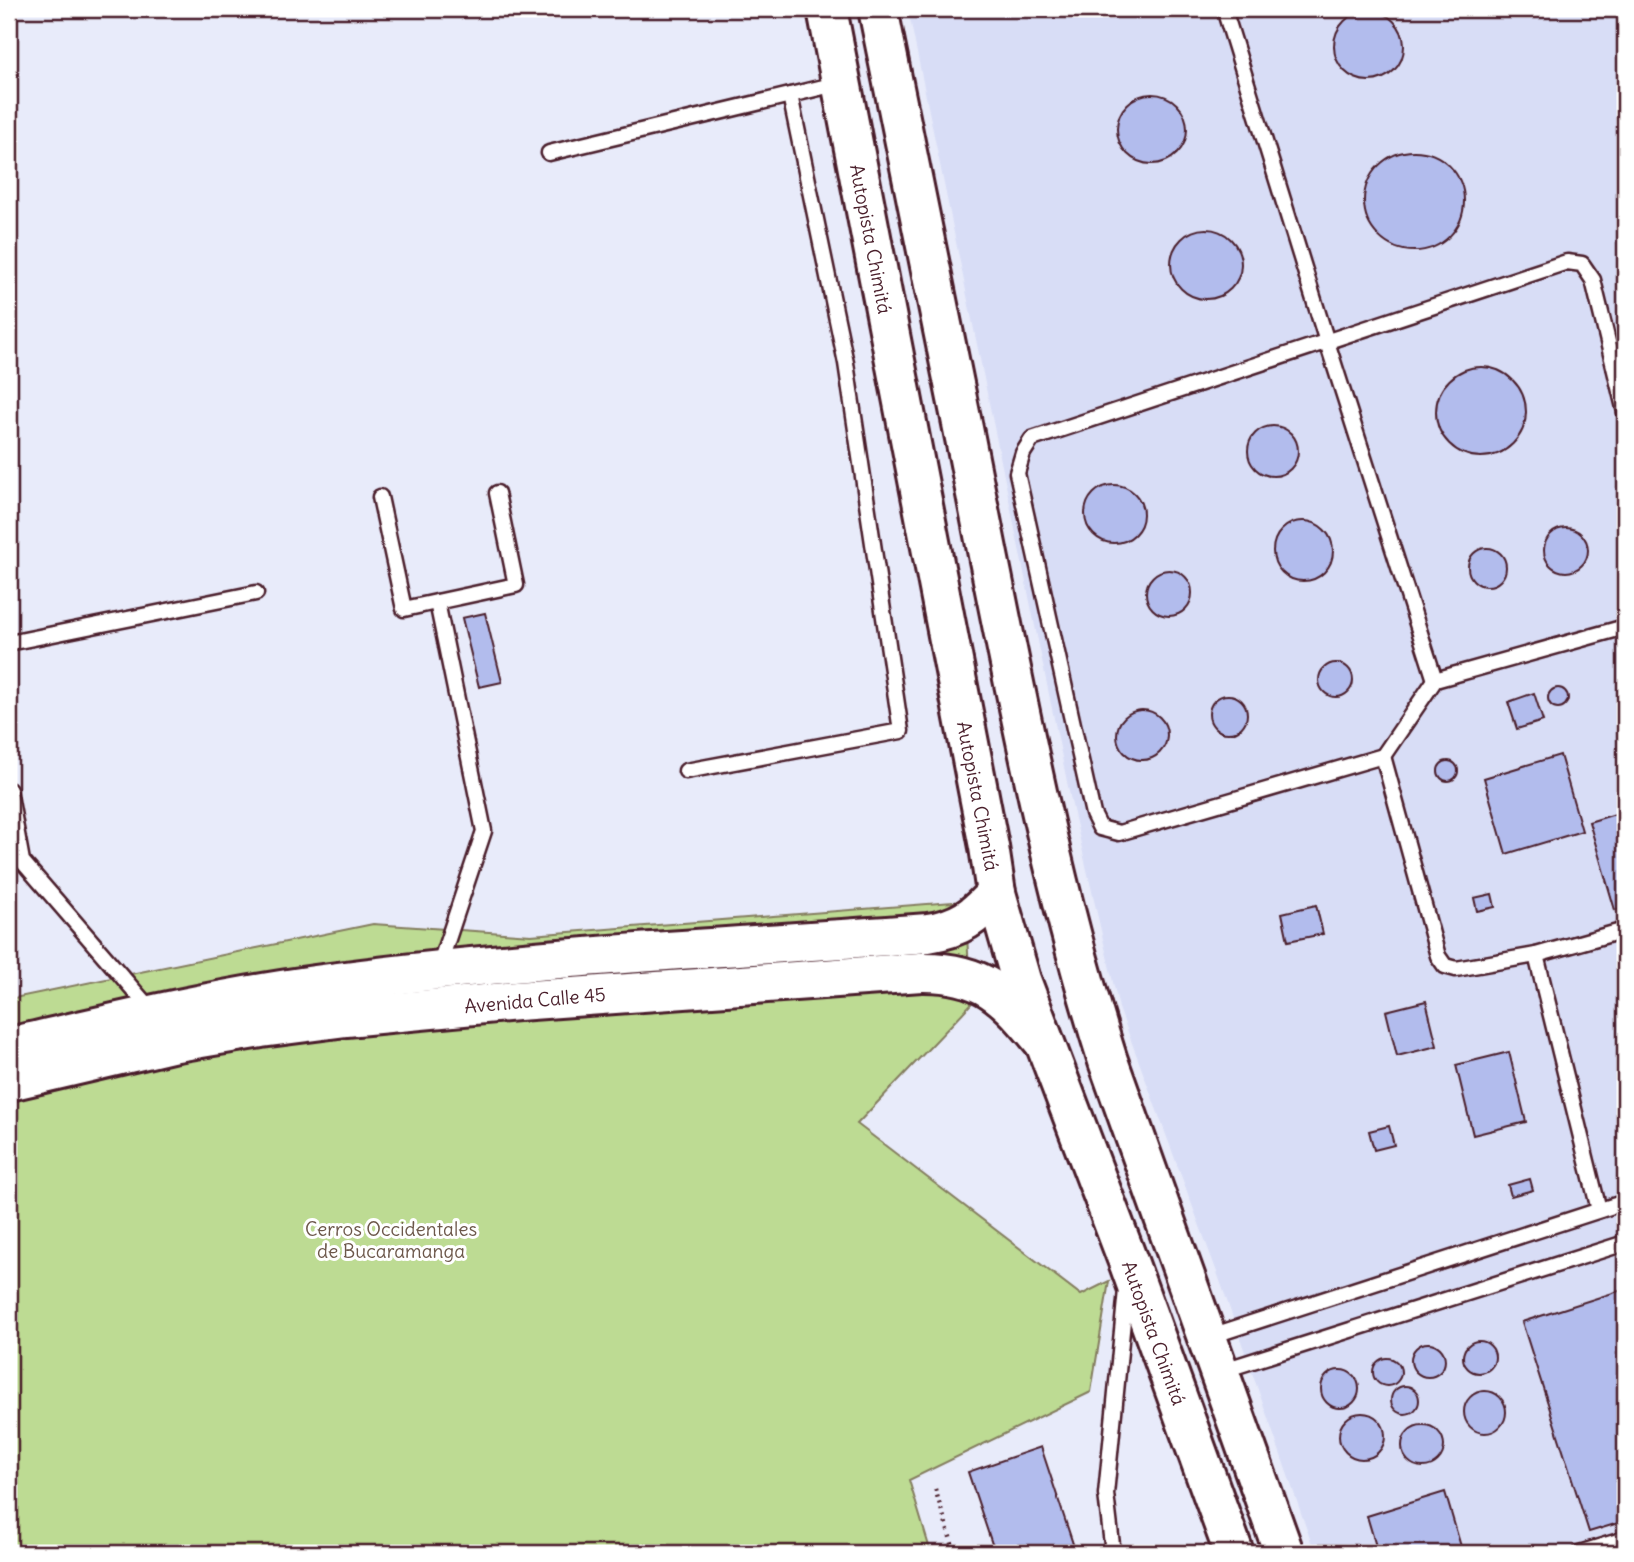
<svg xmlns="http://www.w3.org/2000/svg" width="1634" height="1562" font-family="Delius,sans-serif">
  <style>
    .built { fill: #d8ddf6 }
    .green { fill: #bddb93; stroke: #847d5f; stroke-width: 2 }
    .building { fill: #b2bced; stroke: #4a1f2b; stroke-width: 2 }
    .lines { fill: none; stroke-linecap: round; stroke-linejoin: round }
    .lane-casing { stroke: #4a1f2b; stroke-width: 19 }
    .primary-casing { stroke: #4a1f2b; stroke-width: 44 }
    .highway-casing { stroke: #4a1f2b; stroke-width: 44 }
    .path { stroke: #4a1f2b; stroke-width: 4.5; stroke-dasharray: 2 5; stroke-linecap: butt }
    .lane { stroke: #fff; stroke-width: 14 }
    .primary { stroke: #fff; stroke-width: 38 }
    .highway { stroke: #fff; stroke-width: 38 }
    .labels { text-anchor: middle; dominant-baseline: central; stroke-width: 6; stroke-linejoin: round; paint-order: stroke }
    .street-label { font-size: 19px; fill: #4a1f2b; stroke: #fff }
    .park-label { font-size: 19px; fill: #6c574a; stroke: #fff }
  </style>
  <rect width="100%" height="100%" fill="#e8ebfa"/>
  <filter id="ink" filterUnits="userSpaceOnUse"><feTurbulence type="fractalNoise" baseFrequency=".0143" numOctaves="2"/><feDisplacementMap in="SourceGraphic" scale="14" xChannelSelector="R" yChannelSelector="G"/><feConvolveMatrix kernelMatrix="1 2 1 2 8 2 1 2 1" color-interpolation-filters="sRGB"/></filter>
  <g filter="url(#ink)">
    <polygon class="built" points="908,9 1625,9 1625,1553 1315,1553 1218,1275 1119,1008 1071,801"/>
    <polygon class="green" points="965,901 971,1004 857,1124 1081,1295 1109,1281 1091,1392 909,1480 931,1553 9,1553 9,999 373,924 531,935"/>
    <g class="building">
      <circle cx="1369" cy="46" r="35"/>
      <circle cx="1152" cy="129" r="35"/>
      <circle cx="1414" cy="201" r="50"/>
      <circle cx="1206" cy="264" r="35"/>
      <circle cx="1481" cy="412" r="45"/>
      <circle cx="1273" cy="451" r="25"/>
      <circle cx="1114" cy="514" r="29"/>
      <circle cx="1303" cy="551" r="30"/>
      <circle cx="1566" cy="550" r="22"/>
      <circle cx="1487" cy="567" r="19"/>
      <circle cx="1169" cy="593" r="23"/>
      <polygon points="485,613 502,682 479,687 462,618"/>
      <circle cx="1336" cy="680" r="17"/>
      <circle cx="1558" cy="698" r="10"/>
      <polygon points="1534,693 1543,721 1517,729 1508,702"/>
      <circle cx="1228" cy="714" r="19"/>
      <circle cx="1142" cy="735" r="25"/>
      <polygon points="1560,755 1582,831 1506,854 1484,778"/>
      <circle cx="1448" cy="771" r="10"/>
      <polygon points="1625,811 1625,907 1615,910 1589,822"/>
      <polygon points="1492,894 1495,907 1477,911 1474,898"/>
      <polygon points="1316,905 1323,934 1288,941 1282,913"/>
      <polygon points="1426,1001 1437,1046 1397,1056 1386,1011"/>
      <polygon points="1509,1052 1526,1122 1473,1135 1456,1065"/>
      <polygon points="1389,1126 1394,1145 1374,1150 1369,1131"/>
      <polygon points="1530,1179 1533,1190 1511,1196 1508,1185"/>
      <polygon points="1625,1289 1625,1521 1589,1532 1522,1322"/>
      <circle cx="1479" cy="1357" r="16"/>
      <circle cx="1428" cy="1360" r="17"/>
      <circle cx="1387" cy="1372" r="14"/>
      <circle cx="1340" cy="1389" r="19"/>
      <circle cx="1405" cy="1400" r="14"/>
      <circle cx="1485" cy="1412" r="21"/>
      <circle cx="1362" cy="1436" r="23"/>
      <circle cx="1423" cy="1446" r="21"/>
      <polygon points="1041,1447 1076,1553 995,1553 968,1472"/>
      <polygon points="1445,1492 1462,1550 1453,1553 1378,1553 1367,1516"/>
    </g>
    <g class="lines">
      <defs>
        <g id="lane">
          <polyline points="1224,9 1327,342 1435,680"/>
          <polyline points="549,153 840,83"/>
          <polyline points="1625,412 1593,280 1582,264 1567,262 1032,439 1023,453 1017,473 1093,814 1100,828 1119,833 1383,756 1438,956 1445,966 1456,969 1536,955 1625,930"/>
          <polyline points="380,497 404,609 516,585 497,493"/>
          <polyline points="437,602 484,831 439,966"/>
          <polyline points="9,643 256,593"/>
          <polyline points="1383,756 1435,680 1625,627"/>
          <polyline points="686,771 901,731 846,363 790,95"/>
          <polyline points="9,790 22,861 151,1010"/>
          <polyline points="1536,955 1599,1210"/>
          <polyline points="1208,1337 1625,1202"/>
          <polyline points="1221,1371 1625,1243"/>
          <polyline points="1113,1553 1106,1494 1126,1290"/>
          <polyline points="1579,1553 1625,1539"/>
        </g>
        <g id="primary">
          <path d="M9,1047C111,1024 212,999 315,985C518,957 724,948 928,933C960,928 975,917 996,893"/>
          <path d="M9,1081L171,1043L261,1028L346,1017L517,1001L921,972C983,971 1006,996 1043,1041"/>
        </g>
        <g id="highway">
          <polyline points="827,9 989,847 996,893 1021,980 1129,1264 1234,1553"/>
          <path d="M878,9C915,187 951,366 986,545C1021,719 1054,892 1108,1061L1284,1553"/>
        </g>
      </defs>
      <use href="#lane" class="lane-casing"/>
      <use href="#primary" class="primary-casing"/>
      <use href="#highway" class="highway-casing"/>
      <polyline class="path" points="935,1489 955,1553"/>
      <use href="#lane" class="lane"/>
      <use href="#primary" class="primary"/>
      <use href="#highway" class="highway"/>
    </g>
  </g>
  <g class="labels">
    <g class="street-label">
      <text transform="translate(871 239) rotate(79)">Autopista Chimitá</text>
      <text transform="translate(978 796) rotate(79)">Autopista Chimitá</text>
      <text transform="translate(535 1000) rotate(-5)">Avenida Calle 45</text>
      <text transform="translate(1154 1333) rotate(70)">Autopista Chimitá</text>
    </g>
    <g class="park-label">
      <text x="391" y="1229">Cerros Occidentales<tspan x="391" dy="22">de Bucaramanga</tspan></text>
    </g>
  </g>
  <rect width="1634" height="1562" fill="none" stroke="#fff" stroke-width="35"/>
  <rect x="18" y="18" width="1599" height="1527" fill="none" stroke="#4a1f2b" stroke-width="2.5" filter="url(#ink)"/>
</svg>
